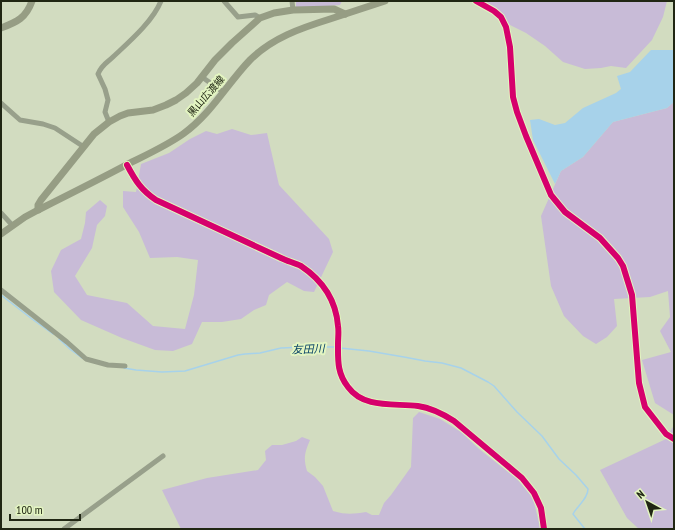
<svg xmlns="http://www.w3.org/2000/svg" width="675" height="530" font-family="'PT Sans Narrow','Noto Sans JP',sans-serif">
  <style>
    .forest { fill: #c8bbd7 }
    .water { fill: #a7d2ea }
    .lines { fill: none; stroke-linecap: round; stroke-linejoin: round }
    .stream { stroke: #a7d2ea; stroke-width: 1.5 }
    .street { stroke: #98a08b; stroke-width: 5 }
    .secondary { stroke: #969d84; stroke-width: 7 }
    .cycleway-casing { stroke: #e3f5c1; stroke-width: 8 }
    .cycleway { stroke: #d6006c; stroke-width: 6 }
    .labels { text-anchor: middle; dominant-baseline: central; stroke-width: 4; stroke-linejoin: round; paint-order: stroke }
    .street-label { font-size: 10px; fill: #202613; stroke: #e3f5c1 }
    .water-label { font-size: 11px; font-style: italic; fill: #054065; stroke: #e3f5c1 }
  </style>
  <rect width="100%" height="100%" fill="#d2dcc0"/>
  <g class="forest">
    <polygon points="296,1 342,1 340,5 317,7 296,7"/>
    <polygon points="483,1 667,1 663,17 652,40 626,68 611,66 601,68 585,69 563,62 545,46 526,33 510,25 503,18 493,11"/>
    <polygon points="674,102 674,415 655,403 642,360 671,352 660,331 670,317 668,291 650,297 614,299 617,326 607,337 596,344 583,336 564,316 551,286 541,216 561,171 583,157 613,122 667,108"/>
    <polygon points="232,129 251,135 267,133 279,185 329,239 333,252 314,292 304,291 287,282 269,295 266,305 254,310 241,319 222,322 202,322 192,344 173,351 155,350 122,338 81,320 54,292 51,271 61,250 81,239 85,223 86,212 100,200 107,206 105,216 97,225 92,248 75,276 87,295 127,303 153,326 185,329 194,295 198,260 177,257 150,258 139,232 123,207 123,191 136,192 141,164 169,153 190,139 206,131 217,134"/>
    <path d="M419,412L440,419L461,432L479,449L517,479L533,498L539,523L540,529H181L162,490L207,478L258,470L266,460L265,451L272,445H282L296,441L302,437L310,440C305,452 303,458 307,471L315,477L323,486L333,511C347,515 353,514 366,512L372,515H379L384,503L391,495L411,467L413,418Z"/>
    <polygon points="674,425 674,529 639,529 627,518 600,470 666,439"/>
  </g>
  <polygon class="water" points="651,50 674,50 674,102 667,108 613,122 583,157 561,171 555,184 533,140 530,120 539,119 555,125 565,123 583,108 616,93 621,89 617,76 630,72"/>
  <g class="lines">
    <g class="stream">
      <polyline points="1,295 32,319 53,334"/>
      <polyline points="59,339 71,350 82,358"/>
      <path d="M340,348L369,351L404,357L425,361L442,363L461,368L488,382L494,386L517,412L542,436L559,459L576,475L588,489C588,499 577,506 573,514L585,529"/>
      <polyline points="124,368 136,370 162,372 185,371 238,355 245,354 260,353 281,348 305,347 335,347"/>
    </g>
    <g class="street">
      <polyline points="224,1 238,17 255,15 260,18"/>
      <polyline points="292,1 293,10"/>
      <polyline points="476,1 494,11 501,17 506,27 510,47 513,97 517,112 526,136 551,195 565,212 600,238 618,258 623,266 632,295 639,383 645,407 666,434 674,439"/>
      <polyline points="202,77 223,92"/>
      <polyline points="1,103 20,120 43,124 55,128 84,147"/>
      <path d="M109,122L105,112L108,100L105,89L98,74C102,64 107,63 114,56C130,41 153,21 161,1"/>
      <polyline points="1,213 13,226"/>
      <polyline points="1,290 67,342 86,359 108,365 125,366"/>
      <polyline points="64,529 163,456"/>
    </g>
    <g class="secondary">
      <path d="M1,28C17,22 26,18 32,1"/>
      <path d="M127,165C135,180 141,190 156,200L281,258C287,261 295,263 301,266C322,280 336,300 338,326C339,331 338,338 338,344C338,360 337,373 348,387C364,409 394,403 418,406C432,408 443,414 454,421L522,478L534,493L541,508L544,529"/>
      <polyline points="38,210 38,205 41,200 94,134 109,122 120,116 128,113 153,110 166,105 176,100 186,93 197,83 215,60 232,43 260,18 274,13 293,10 334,9 345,14"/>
      <path d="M1,234L25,217L38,210C68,195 98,180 128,164C146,155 166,146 183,134C211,114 227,84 250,60C272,38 301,28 330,19C348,13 367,7 385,1"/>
    </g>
    <defs>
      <g id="cycleway">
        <polyline points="476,1 494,11 501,17 506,27 510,47 513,97 517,112 526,136 551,195 565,212 600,238 618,258 623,266 632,295 639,383 645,407 666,434 674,439"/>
        <path d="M127,165C135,180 141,190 156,200L281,258C287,261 295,263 301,266C322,280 336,300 338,326C339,331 338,338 338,344C338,360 337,373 348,387C364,409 394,403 418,406C432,408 443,414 454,421L522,478L534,493L541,508L544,529"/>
      </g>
    </defs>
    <use href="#cycleway" class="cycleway-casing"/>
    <use href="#cycleway" class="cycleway"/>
  </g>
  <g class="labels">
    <g class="street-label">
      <text transform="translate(206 96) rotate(-49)">黒山広渡線</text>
    </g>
    <g class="water-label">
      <text transform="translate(308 349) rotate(-2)">友田川</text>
    </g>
  </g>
  <rect width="675" height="530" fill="none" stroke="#202613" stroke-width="4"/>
  <g transform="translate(647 502) rotate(320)" stroke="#e3f5c1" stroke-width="3" paint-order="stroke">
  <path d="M0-3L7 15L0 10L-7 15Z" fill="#202613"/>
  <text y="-6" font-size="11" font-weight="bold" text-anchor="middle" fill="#202613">N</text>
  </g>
  <path d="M10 514v6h70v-6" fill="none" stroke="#202613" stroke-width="2"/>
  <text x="16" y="514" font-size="12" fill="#202613" stroke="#e3f5c1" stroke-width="3" paint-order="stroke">100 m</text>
</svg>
